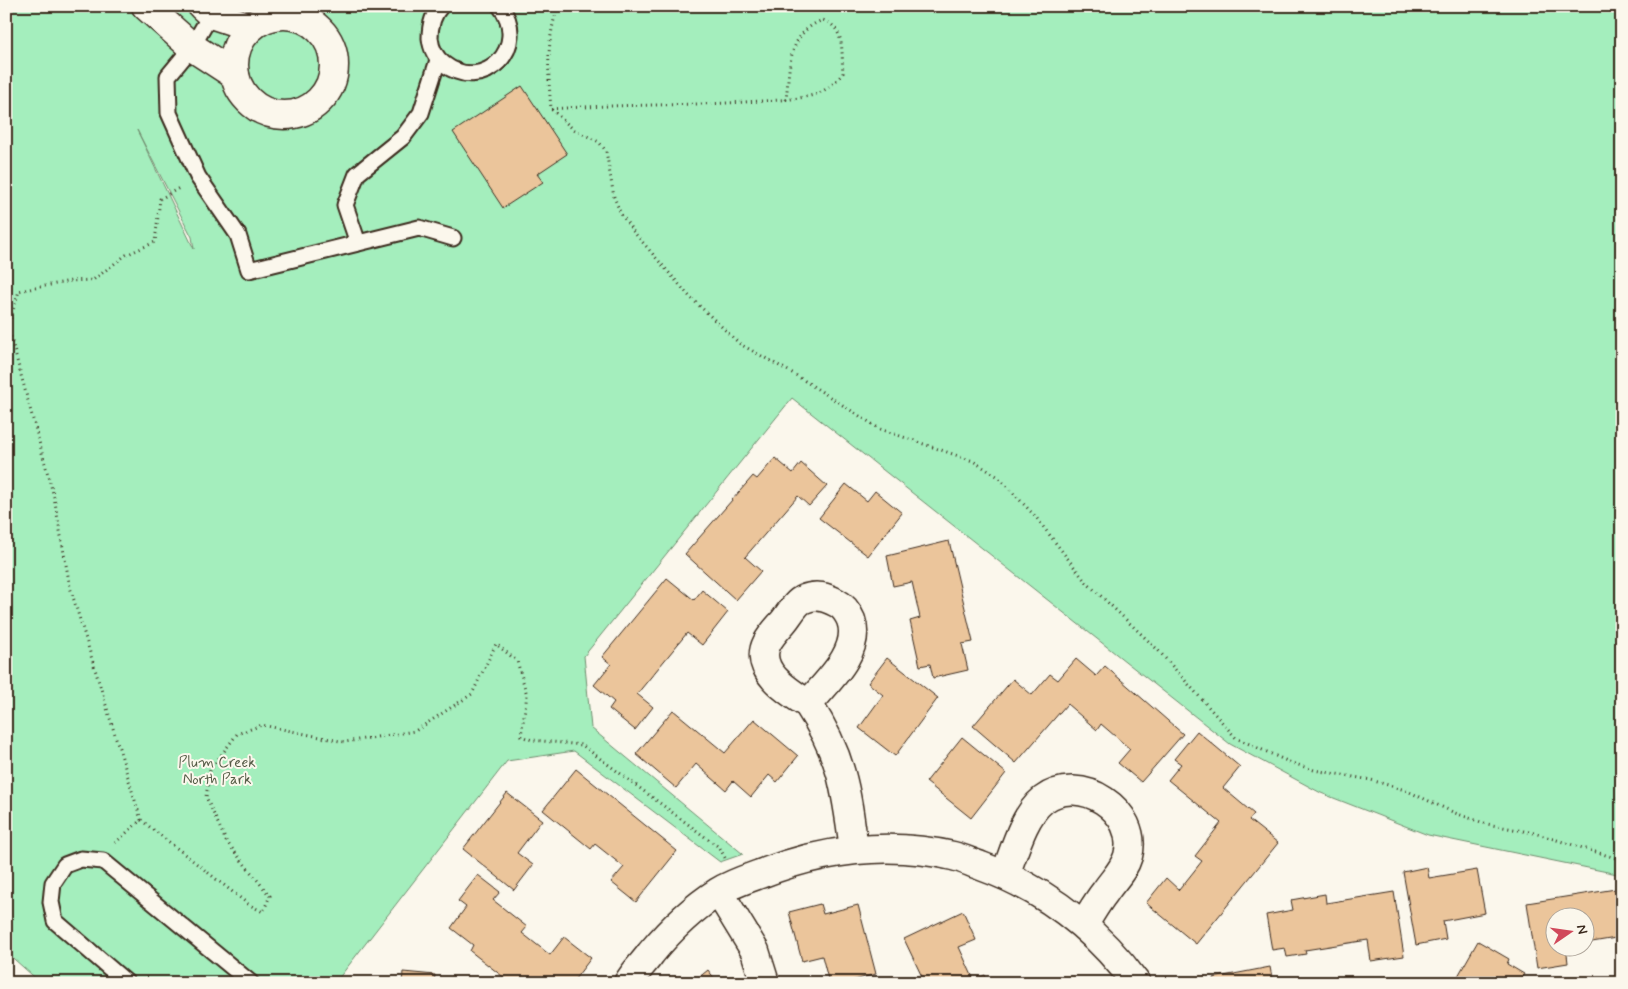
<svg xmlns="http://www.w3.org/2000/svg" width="1628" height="989" font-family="Mynerve,sans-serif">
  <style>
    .green { fill: #a4eebd; stroke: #708c6e; fill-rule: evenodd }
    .building { fill: #ebc59b; stroke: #3b2a1e }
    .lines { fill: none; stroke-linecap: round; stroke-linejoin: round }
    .lane-casing { stroke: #3b2a1e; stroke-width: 19 }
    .street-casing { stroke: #3b2a1e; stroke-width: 31 }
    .path { stroke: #3b2a1e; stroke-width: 3; stroke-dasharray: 1 4; stroke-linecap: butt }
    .lane { stroke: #fbf7ec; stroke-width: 15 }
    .street { stroke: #fbf7ec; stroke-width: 28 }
    .labels { text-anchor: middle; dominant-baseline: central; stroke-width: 4; stroke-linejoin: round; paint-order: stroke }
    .park-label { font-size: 15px; fill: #555b46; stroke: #fbf7ec }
  </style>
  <rect width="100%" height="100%" fill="#fbf7ec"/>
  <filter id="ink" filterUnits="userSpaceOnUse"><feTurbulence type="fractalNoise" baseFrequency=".02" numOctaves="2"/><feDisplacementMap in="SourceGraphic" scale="10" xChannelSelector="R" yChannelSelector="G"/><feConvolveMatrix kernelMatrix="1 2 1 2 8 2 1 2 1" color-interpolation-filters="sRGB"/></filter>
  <g filter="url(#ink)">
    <path class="green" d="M6,6H1622V875L1428,835L1321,793L1230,744L792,398L584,656L591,728L743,854L720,862L574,751L507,761L335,983H41L6,952ZM137,130L192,237L194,249Z"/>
    <g class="building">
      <polygon points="522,86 567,154 537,174 543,182 503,208 453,132"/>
      <polygon points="775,458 793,473 801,463 827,486 809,506 798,496 745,557 761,571 736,600 685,554 753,476 757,479"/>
      <polygon points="846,484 867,501 875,491 902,513 868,556 819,518"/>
      <polygon points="949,541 973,642 962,644 968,670 933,678 930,664 920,666 910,621 920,618 912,582 893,586 887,556"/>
      <polygon points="667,578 694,600 702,590 728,612 702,645 687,633 637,694 653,707 635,730 609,709 614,702 594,685 611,664 602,657"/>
      <polygon points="887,658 938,698 895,756 859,728 883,695 868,683"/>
      <polygon points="1076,659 1096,676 1105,666 1183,734 1141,782 1118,763 1130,749 1101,724 1097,730 1067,704 1016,763 973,726 1013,679 1032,695 1050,674 1058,680"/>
      <polygon points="673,710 725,753 754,719 798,756 777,782 769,775 751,797 733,781 726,790 696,764 676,788 636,754"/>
      <polygon points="1197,731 1240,767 1223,788 1254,814 1249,820 1278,843 1196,944 1146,903 1166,878 1179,890 1202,861 1195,856 1221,823 1168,780 1181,764 1174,759"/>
      <polygon points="962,737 1006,773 971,818 926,782"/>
      <polygon points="576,769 677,851 636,902 611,882 624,867 595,844 591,849 543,810"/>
      <polygon points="507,793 542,820 517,853 533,865 514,890 463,849"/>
      <polygon points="1427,867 1429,878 1477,870 1485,913 1443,921 1446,939 1416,945 1403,872"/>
      <polygon points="478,875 500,892 493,900 527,927 522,933 550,955 564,937 591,958 572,983 511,983 470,951 473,945 451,928 466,907 458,901"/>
      <polygon points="1622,888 1622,937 1586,943 1586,916 1556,916 1556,946 1566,946 1568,963 1537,968 1527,903"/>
      <polygon points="1394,892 1404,956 1371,961 1368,940 1305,950 1306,954 1287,957 1285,948 1272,950 1266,915 1293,910 1291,900 1325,894 1326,903"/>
      <polygon points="820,904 823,914 858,905 876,974 844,983 829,983 822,956 802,961 789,912"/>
      <polygon points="963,911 976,940 959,947 974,980 985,975 988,983 925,983 904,939"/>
      <polygon points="1478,941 1509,959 1507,964 1524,974 1519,983 1454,983"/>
      <polygon points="1270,967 1273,983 1214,983 1213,978"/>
      <polygon points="708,970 718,983 692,983"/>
      <polygon points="403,972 435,975 434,983 402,983"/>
    </g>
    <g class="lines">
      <defs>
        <g id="lane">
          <path d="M441,6C432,15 430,26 430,38C431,48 436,58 444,64C484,95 531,46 500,6"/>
          <polyline points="211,14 192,47 168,76 169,113 198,177 238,235 249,270 419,228 453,238"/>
          <polyline points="358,243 345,205 357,174 403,137 421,113 438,60"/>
          <polyline points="127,983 55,921 51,902 53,883 65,865 81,859 103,861 251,983"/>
        </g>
        <g id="street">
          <polyline points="146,6 192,47 235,75"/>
          <polyline points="202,6 211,14 250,27"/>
          <circle cx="284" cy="65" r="50"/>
          <path d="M808,704C789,692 753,670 767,643C771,635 778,628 784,621C789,615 796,602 804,599C816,594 826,597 837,603C843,606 848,613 851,620C862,651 827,682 808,704C842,756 846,788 854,849"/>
          <path d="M1005,875C1014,852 1023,816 1043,800C1080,772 1140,811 1128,856C1124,870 1113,880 1105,892C1097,902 1091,913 1084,924"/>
          <polyline points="719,892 755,951 765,983"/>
          <path d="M628,983C634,972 644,963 651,953C670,930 693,908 718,892C731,884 746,879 760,874C821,850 888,841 953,856C962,858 972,863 981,866C1045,889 1096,929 1136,983"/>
        </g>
      </defs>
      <use href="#lane" class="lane-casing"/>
      <use href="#street" class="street-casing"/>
      <g class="path">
        <path d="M558,6C546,43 548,71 551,109L573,129L599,142L606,151L614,197L621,214L632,230L690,297L740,344L794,374L880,429L973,461L997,476L1035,516L1085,581L1158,650L1236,738L1289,762L1314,770L1371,780L1405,790L1455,813L1487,824L1534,833L1622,860"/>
        <path d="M551,109C616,104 681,106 745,102C767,100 788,101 809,96C824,93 834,84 843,73C841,53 846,28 823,20C787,33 790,67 786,100"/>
        <polyline points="141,820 70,587 54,497 8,327 19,291 71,281 93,280 126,255 155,242 160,199 181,187"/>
        <polyline points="115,843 141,820 248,904 263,912 270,896 226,841 206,797 210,770 237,734 262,725 345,742 415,731 472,694 496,644 517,661 527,695 521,736 532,740 582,745 720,848 725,858"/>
      </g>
      <use href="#lane" class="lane"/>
      <use href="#street" class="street"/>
    </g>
  </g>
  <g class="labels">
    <g class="park-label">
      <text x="217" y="763">Plum Creek<tspan x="217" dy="17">North Park</tspan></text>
    </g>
  </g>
  <rect width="1628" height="989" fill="none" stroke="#fbf7ec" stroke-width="25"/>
  <rect x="12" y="12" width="1603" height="964" fill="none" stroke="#3b2a1e" stroke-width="2" filter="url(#ink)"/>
  <g transform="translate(1570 932) rotate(77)"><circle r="24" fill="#fbf7ec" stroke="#aea59a"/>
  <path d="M0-4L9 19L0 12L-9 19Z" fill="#d1495b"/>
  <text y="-8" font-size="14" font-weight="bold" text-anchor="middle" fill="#3b2a1e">N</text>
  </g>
</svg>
